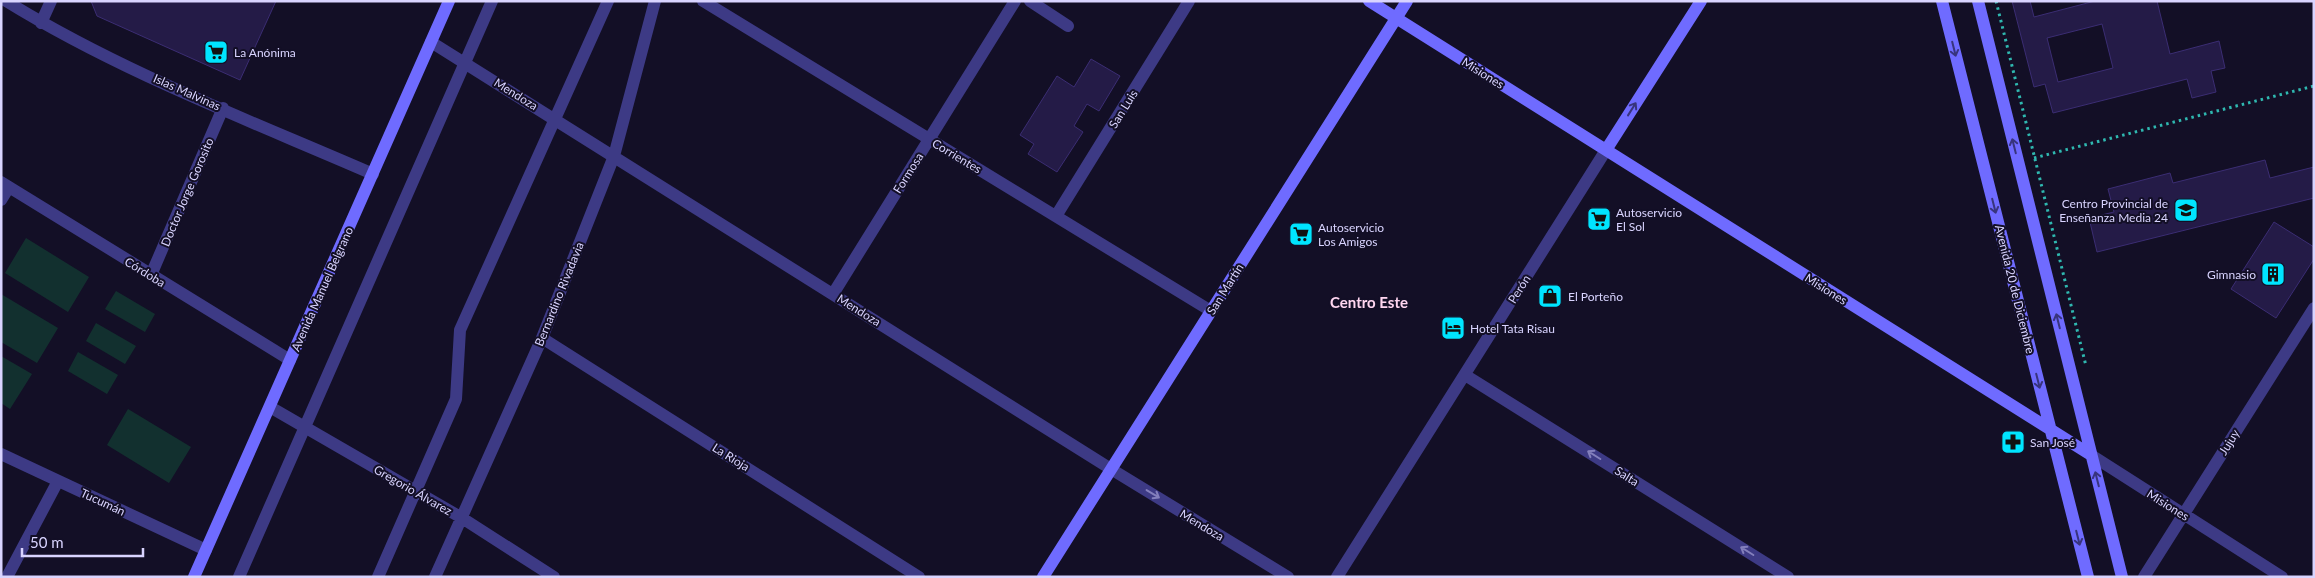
<svg xmlns="http://www.w3.org/2000/svg" width="2315" height="578" font-family="Lato,sans-serif">
<rect width="100%" height="100%" fill="#130f26"/>
<path fill="#12302f" d="M26 238 89 277 68 312 5 273Z
M116 291 155 314 145 332 105 309Z
M1 294 58 328 37 363 1 342Z
M96 323 136 346 125 364 86 341Z
M78 352 118 375 107 394 68 371Z
M1 356 32 374 10 409 1 403Z
M128 409 191 447 169 483 107 445Z"/>
<path fill="#241b47" stroke="#3b2d73" fill-rule="evenodd" d="M91 1H276L240 80 97 16Z
M2012 1H2030L2034 17 2095 1H2157L2170 54 2219 41 2225 68 2211 71 2216 92 2192 98 2187 79 2053 113 2045 84 2034 87ZM2102 24 2113 68 2058 82 2047 38Z
M1091 59 1120 76 1099 111 1087 104 1074 126 1083 132 1057 172 1028 154 1034 144 1020 135 1057 76 1074 87Z
M2265 160 2270 178 2314 167V198L2097 252 2089 218 2114 212 2108 189 2170 173 2173 183Z
M2274 222 2314 247V259L2276 318 2231 289Z"/>
<g fill="none" stroke-linecap="round" stroke-linejoin="round">
<path stroke="#2fb8b0" stroke-width="3" stroke-dasharray="2.5 4" stroke-linecap="butt" d="M1996 1 2086 366
M2034 158 2314 86"/>
<path stroke="#3d3a85" stroke-width="12" d="M6 1C121 72 249 120 373 174
M703 1 1211 311
M1030 1 1068 26
M41 23 51 1
M431 42 1111 469 1288 577
M1 182 290 360
M1 200 9 187
M1056 216 1189 1
M151 275 223 108
M833 294 1015 1
M542 338 919 577
M1465 375 1788 577
M270 407 462 518 554 577
M1 454 206 550
M2091 455 2282 577
M7 577 58 481
M239 577 492 1
M378 577 456 399 460 330 608 1
M435 577 542 338 614 156 655 1
M1337 577 1606 150
M2144 577 2314 308"/>
<path stroke="#6f6bff" stroke-width="12" d="M1369 1 2091 455
M1942 1 2088 577
M1978 1 2122 577
M1606 150 1701 1
M194 577 449 1
M1043 577 1407 1"/>
</g>
<defs><path id="oneway-shaft" d="M-6 0H5M1.5-3L5.5 0L1.5 3" fill="none" stroke-width="1.6" stroke-linecap="round" stroke-linejoin="round" transform="scale(1.25)"/></defs>
<g stroke="#38347d">
<use href="#oneway-shaft" transform="translate(1954 49) rotate(76)"/>
<use href="#oneway-shaft" transform="translate(1632 109) rotate(-58)"/>
<use href="#oneway-shaft" transform="translate(2014 146) rotate(-104)"/>
<use href="#oneway-shaft" transform="translate(1994 206) rotate(76)"/>
<use href="#oneway-shaft" transform="translate(2058 321) rotate(-104)"/>
<use href="#oneway-shaft" transform="translate(2038 381) rotate(76)"/>
<use href="#oneway-shaft" transform="translate(2097 479) rotate(-104)"/>
<use href="#oneway-shaft" transform="translate(2078 538) rotate(76)"/>
</g>
<g stroke="#837fbc">
<use href="#oneway-shaft" transform="translate(1594 455) rotate(-148)"/>
<use href="#oneway-shaft" transform="translate(1153 494) rotate(31)"/>
<use href="#oneway-shaft" transform="translate(1747 551) rotate(-148)"/>
</g>
<defs>
<g id="supermarket-square" transform="scale(1.25)"><rect x="-9" y="-9" width="18" height="18" rx="4" fill="#00e5ff" stroke="#130f26"/><path d="M-6-5.5h2.5l.6 2H6L4.5 2H-2.5L-4.4-4H-6ZM-1.5 3.2a1.3 1.3 0 1 0 .1 0ZM3 3.2a1.3 1.3 0 1 0 .1 0Z" fill="#111"/></g>
<g id="school-square" transform="scale(1.25)"><rect x="-9" y="-9" width="18" height="18" rx="4" fill="#00e5ff" stroke="#130f26"/><path d="M0-5L7-2L0 1L-7-2ZM-4 1L0 2.5L4 1V4Q0 6-4 4Z" fill="#111"/></g>
<g id="building-square" transform="scale(1.25)"><rect x="-9" y="-9" width="18" height="18" rx="4" fill="#00e5ff" stroke="#130f26"/><path d="M-4-6H4V6H1V3H-1V6H-4ZM-2.5-4.3h1.7v1.8h-1.7ZM.8-4.3h1.7v1.8H.8ZM-2.5-1h1.7V.8h-1.7ZM.8-1h1.7V.8H.8Z" fill="#111"/></g>
<g id="shop-square" transform="scale(1.25)"><rect x="-9" y="-9" width="18" height="18" rx="4" fill="#00e5ff" stroke="#130f26"/><path d="M-5-2.5h2.3a2.7 3.5 0 0 1 5.4 0H5L5.5 6h-11ZM-1.5-2.5h3a1.5 2.3 0 0 0-3 0Z" fill="#111"/></g>
<g id="hotel-square" transform="scale(1.25)"><rect x="-9" y="-9" width="18" height="18" rx="4" fill="#00e5ff" stroke="#130f26"/><path d="M-6-4.5h1.5V1H6V5H4.5V3h-9V5H-6ZM-4 0a1.8 1.8 0 1 1 3.6 0ZM.5 0V-2.5h3Q6-2.5 6 0Z" fill="#111"/></g>
<g id="pharmacy-square" transform="scale(1.25)"><rect x="-9" y="-9" width="18" height="18" rx="4" fill="#00e5ff" stroke="#130f26"/><path d="M-2-6h4v4h4v4h-4v4h-4v-4h-4v-4h4Z" fill="#111"/></g>
</defs>
<g fill-rule="evenodd">
<use href="#supermarket-square" x="216" y="52"/>
<use href="#school-square" x="2186" y="210"/>
<use href="#supermarket-square" x="1599" y="219"/>
<use href="#supermarket-square" x="1301" y="234"/>
<use href="#building-square" x="2273" y="274"/>
<use href="#shop-square" x="1550" y="296"/>
<use href="#hotel-square" x="1453" y="328"/>
<use href="#pharmacy-square" x="2013" y="442"/>
</g>
<g text-anchor="middle" dominant-baseline="central" stroke-width="4" stroke-linejoin="round" paint-order="stroke">
<g font-size="12" fill="#d9d4ff" stroke="#130f26" text-anchor="start">
<text x="234" y="52">La Anónima</text>
<text x="2168" y="203" text-anchor="end">Centro Provincial de<tspan x="2168" dy="14">Enseñanza Media 24</tspan></text>
<text x="1616" y="212">Autoservicio<tspan x="1616" dy="14">El Sol</tspan></text>
<text x="1318" y="227">Autoservicio<tspan x="1318" dy="14">Los Amigos</tspan></text>
<text x="2256" y="274" text-anchor="end">Gimnasio</text>
<text x="1568" y="296">El Porteño</text>
<text x="1470" y="328">Hotel Tata Risau</text>
<text x="2030" y="442">San José</text>
</g>
<g font-size="12" fill="#d9d4ff" stroke="#130f26">
<text transform="translate(1483 73) rotate(32)">Misiones</text>
<text transform="translate(187 92) rotate(24)">Islas Malvinas</text>
<text transform="translate(516 94) rotate(32)">Mendoza</text>
<text transform="translate(1123 109) rotate(-58)">San Luis</text>
<text transform="translate(957 156) rotate(31)">Corrientes</text>
<text transform="translate(908 173) rotate(-58)">Formosa</text>
<text transform="translate(187 192) rotate(-67)">Doctor Jorge Gorosito</text>
<text transform="translate(145 272) rotate(32)">Córdoba</text>
<text transform="translate(322 289) rotate(-66)">Avenida Manuel Belgrano</text>
<text transform="translate(1225 289) rotate(-58)">San Martín</text>
<text transform="translate(1519 289) rotate(-58)">Perón</text>
<text transform="translate(1826 289) rotate(32)">Misiones</text>
<text transform="translate(2015 289) rotate(76)">Avenida 20 de Diciembre</text>
<text transform="translate(559 294) rotate(-68)">Bernardino Rivadavia</text>
<text transform="translate(859 310) rotate(32)">Mendoza</text>
<text transform="translate(2229 442) rotate(-58)">Jujuy</text>
<text transform="translate(731 457) rotate(32)">La Rioja</text>
<text transform="translate(1627 476) rotate(32)">Salta</text>
<text transform="translate(413 490) rotate(30)">Gregorio Álvarez</text>
<text transform="translate(103 502) rotate(25)">Tucumán</text>
<text transform="translate(2168 505) rotate(32)">Misiones</text>
<text transform="translate(1202 525) rotate(31)">Mendoza</text>
</g>
<g font-size="15" font-weight="bold" fill="#ffd6f0" stroke="#130f26">
<text x="1369" y="302">Centro Este</text>
</g>
</g>
<rect width="2315" height="578" fill="none" stroke="#d9d4ff" stroke-width="5"/>
<path d="M22 548v8h121v-8" fill="none" stroke="#d9d4ff" stroke-width="2.5"/>
<text x="30" y="548" font-size="15" fill="#d9d4ff" stroke="#130f26" stroke-width="4" paint-order="stroke">50 m</text>
</svg>
